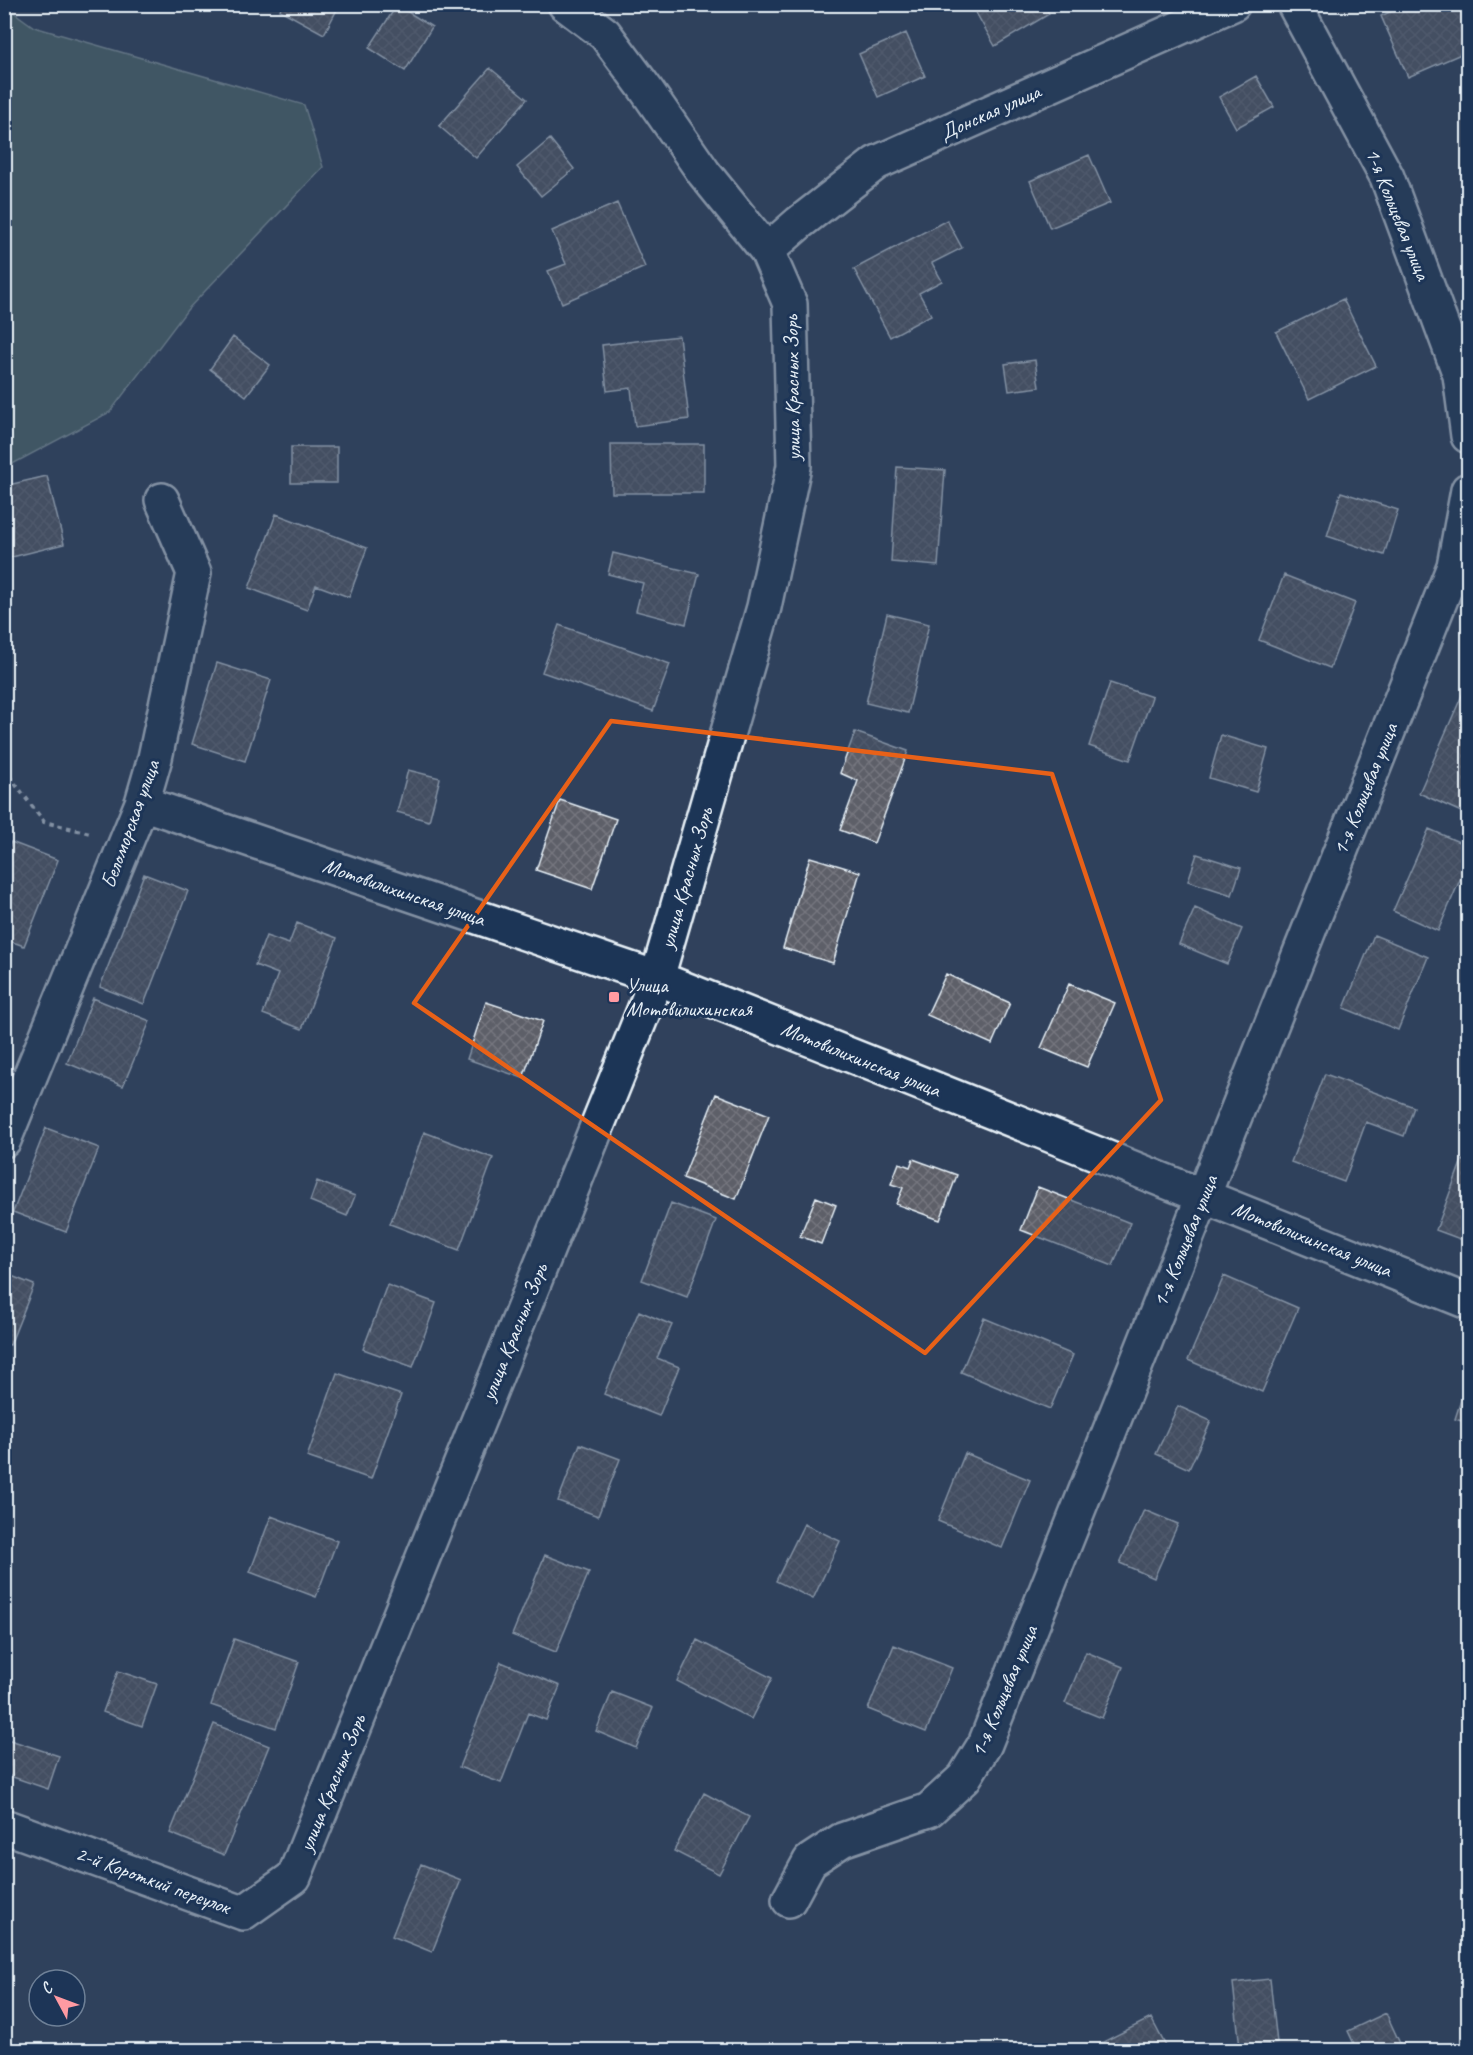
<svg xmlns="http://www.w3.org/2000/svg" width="1473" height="2055" font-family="Caveat,sans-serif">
<defs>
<pattern id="building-cross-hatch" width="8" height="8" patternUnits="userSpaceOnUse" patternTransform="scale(1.5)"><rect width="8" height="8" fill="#5d5e67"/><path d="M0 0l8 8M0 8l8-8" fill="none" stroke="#74767e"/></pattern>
</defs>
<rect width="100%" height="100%" fill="#30415c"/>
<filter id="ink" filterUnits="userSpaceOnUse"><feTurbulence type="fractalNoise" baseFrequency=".0167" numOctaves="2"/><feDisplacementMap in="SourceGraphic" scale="12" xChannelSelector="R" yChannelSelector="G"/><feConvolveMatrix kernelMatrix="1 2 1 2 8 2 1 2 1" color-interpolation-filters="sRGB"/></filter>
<g filter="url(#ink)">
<path fill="#546f6d" stroke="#9eb0b2" stroke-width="1.5" d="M5 6 34 27 304 105 323 167 187 310 110 412 5 468Z"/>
<path fill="url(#building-cross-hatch)" stroke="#e8f1f8" stroke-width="1.5" d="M283 4H340L324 34 280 10Z
M971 4H1044L1049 14 995 46Z
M1407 4H1435L1437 11 1451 4H1468V51L1408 77 1381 16Z
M397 5 432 27 405 71 369 48Z
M906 33 925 76 878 97 859 54Z
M490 68 527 99 476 158 439 126Z
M1256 76 1274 107 1236 128 1219 97Z
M550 139 574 169 541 196 517 167Z
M1089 155 1110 203 1050 228 1030 181Z
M617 203 645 267 562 303 548 271 566 264 552 231Z
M947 220 962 248 932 263 942 281 919 293 931 315 890 337 854 269Z
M1343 299 1376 366 1309 399 1276 332Z
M679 336 689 419 635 426 631 388 607 391 602 345Z
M233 337 270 365 246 396 210 369Z
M1035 360 1039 387 1009 391 1005 364Z
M611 444H704V493H612Z
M291 447H337V483H291Z
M897 467 945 470 938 566 891 562Z
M47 476 64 544 4 559V486Z
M1341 492 1398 510 1384 555 1327 536Z
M276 514 367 548 349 597 316 585 307 610 249 588Z
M613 553 699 574 686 624 636 611 643 583 608 574Z
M1284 575 1355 603 1330 668 1259 640Z
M887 614 929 624 908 713 866 703Z
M559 625 670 664 653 711 542 672Z
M217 663 271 680 245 761 192 744Z
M1110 683 1152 697 1130 760 1089 746Z
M1463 693 1468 696V815L1419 793Z
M855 732 908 751 874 843 840 830 858 781 840 773Z
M1221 735 1268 749 1256 792 1209 778Z
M408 770 440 778 429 821 397 812Z
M560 800 616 819 592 889 536 870Z
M1429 829 1468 846V861L1438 931 1393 911Z
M11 842 58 860 24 946 4 939V859Z
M1197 854 1241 868 1232 895 1188 881Z
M810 857 860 872 833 963 783 948Z
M144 874 188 891 144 1004 100 987Z
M1195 908 1242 929 1227 964 1179 944Z
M297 923 337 938 302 1029 263 1014 278 974 255 965 266 936 289 944Z
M1374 935 1428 957 1398 1030 1344 1008Z
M946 974 1010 1003 992 1044 927 1015Z
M1069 984 1115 1003 1087 1067 1041 1048Z
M93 998 150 1021 123 1086 67 1063Z
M486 1002 543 1021 523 1078 467 1059Z
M1325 1074 1414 1107 1404 1136 1366 1122 1344 1182 1291 1162Z
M716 1094 769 1115 736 1199 683 1178Z
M46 1128 99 1148 66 1232 13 1212Z
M424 1132 493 1158 459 1250 390 1224Z
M913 1159 957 1175 940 1220 896 1204 903 1188 891 1184 899 1163 910 1167Z
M1462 1160 1468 1163V1242L1436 1230Z
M317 1181 355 1196 347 1216 310 1201Z
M1038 1187 1130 1223 1113 1266 1021 1230Z
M816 1197 836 1205 821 1244 800 1236Z
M671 1203 716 1220 687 1297 642 1280Z
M4 1273 34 1285 10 1345 4 1343Z
M1224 1276 1298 1308 1262 1392 1188 1360Z
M387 1285 436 1303 413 1367 363 1349Z
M639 1311 672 1325 657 1358 679 1367 659 1416 604 1394Z
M984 1318 1073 1355 1050 1409 961 1372Z
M337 1373 401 1395 371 1479 307 1457Z
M1468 1378V1423L1455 1419Z
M1178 1406 1211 1421 1189 1469 1156 1454Z
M580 1444 620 1459 598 1516 558 1501Z
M965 1453 1030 1480 1002 1548 938 1521Z
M1144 1510 1178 1524 1154 1578 1120 1563Z
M271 1516 337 1541 316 1597 250 1572Z
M804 1524 840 1541 813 1599 776 1581Z
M545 1555 589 1572 556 1652 512 1635Z
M234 1639 299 1662 276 1728 211 1705Z
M697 1640 772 1678 751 1719 677 1681Z
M894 1645 952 1668 926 1732 868 1709Z
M1086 1652 1123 1667 1102 1718 1065 1703Z
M501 1662 560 1686 546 1720 528 1713 501 1783 459 1767Z
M118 1671 157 1684 142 1726 103 1712Z
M612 1692 653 1708 636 1748 596 1731Z
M214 1724 269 1746 224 1855 170 1833Z
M4 1738 59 1756 48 1789 4 1774Z
M704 1793 749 1817 719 1874 674 1851Z
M421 1864 461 1880 432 1952 392 1936Z
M1270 1979 1277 2043 1240 2048 1233 1983Z
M1386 2013 1403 2050H1357L1348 2031Z
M1151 2018 1168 2050H1099L1097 2045Z"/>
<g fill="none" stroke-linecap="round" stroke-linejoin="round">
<g stroke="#e8f1f8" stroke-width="38">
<path id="minor" d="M1294 4 1387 177 1460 375 1468 436
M767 251 799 223 876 163 1233 4
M142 803 657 978 1468 1302
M4 1140 142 803 155 758 194 573 162 500
M4 1826 243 1913 294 1877 657 978 764 607 794 466 790 304 767 251 704 173 645 88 605 34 565 4
M789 1900 810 1861 842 1840 929 1810 964 1778 985 1744 1454 566 1468 490"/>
</g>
<path stroke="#e8f1f8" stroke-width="4" stroke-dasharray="4.5 4.5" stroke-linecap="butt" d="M4 769 44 822 90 833"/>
<use href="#minor" stroke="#1d3557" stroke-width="33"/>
</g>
</g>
<path d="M0 0H1473V2055H0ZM611 721 1052 774 1161 1100 925 1353 414 1003Z" fill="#30415c" fill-opacity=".55" fill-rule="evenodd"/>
<path fill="none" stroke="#e86118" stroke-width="4.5" stroke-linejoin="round" d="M611 721 1052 774 1161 1100 925 1353 414 1003Z"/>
<rect fill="#ff9aa2" stroke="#1d3557" stroke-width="2" x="608" y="991" width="12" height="12" rx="3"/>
<g text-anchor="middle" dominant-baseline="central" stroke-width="6" stroke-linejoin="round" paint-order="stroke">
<g font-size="21" fill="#e8f1f8" stroke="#1d3557">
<text transform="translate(990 112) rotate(-24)">Донская улица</text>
<text transform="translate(1398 214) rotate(68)">1-я Кольцевая улица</text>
<text transform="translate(792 388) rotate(-91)">улица Красных Зорь</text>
<text transform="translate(1365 789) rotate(-68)">1-я Кольцевая улица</text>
<text transform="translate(130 824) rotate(-70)">Беломорская улица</text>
<text transform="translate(686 878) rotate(-74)">улица Красных Зорь</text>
<text transform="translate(404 892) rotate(19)">Мотовилихинская улица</text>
<text transform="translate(861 1059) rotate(22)">Мотовилихинская улица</text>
<text transform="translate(1312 1239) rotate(22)">Мотовилихинская улица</text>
<text transform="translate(1185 1241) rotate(-68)">1-я Кольцевая улица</text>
<text transform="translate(514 1332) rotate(-68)">улица Красных Зорь</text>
<text transform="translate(1004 1691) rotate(-67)">1-я Кольцевая улица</text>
<text transform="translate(332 1783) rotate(-68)">улица Красных Зорь</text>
<text transform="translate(153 1880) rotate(20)">2-й Короткий переулок</text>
</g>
<g font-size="21" fill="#e8f1f8" stroke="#1d3557" text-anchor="start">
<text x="626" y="985">Улица<tspan x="626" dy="24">Мотовилихинская</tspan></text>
</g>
</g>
<rect width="1473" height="2055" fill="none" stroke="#1d3557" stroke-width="24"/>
<rect x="12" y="12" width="1449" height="2031" fill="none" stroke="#e8f1f8" stroke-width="2" filter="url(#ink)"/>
<g transform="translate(57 1998) rotate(311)"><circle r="28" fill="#1d3557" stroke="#6e8097" stroke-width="1.5"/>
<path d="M0-4.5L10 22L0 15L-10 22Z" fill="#ff9aa2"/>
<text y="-9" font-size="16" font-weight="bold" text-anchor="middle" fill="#e8f1f8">С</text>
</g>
</svg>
